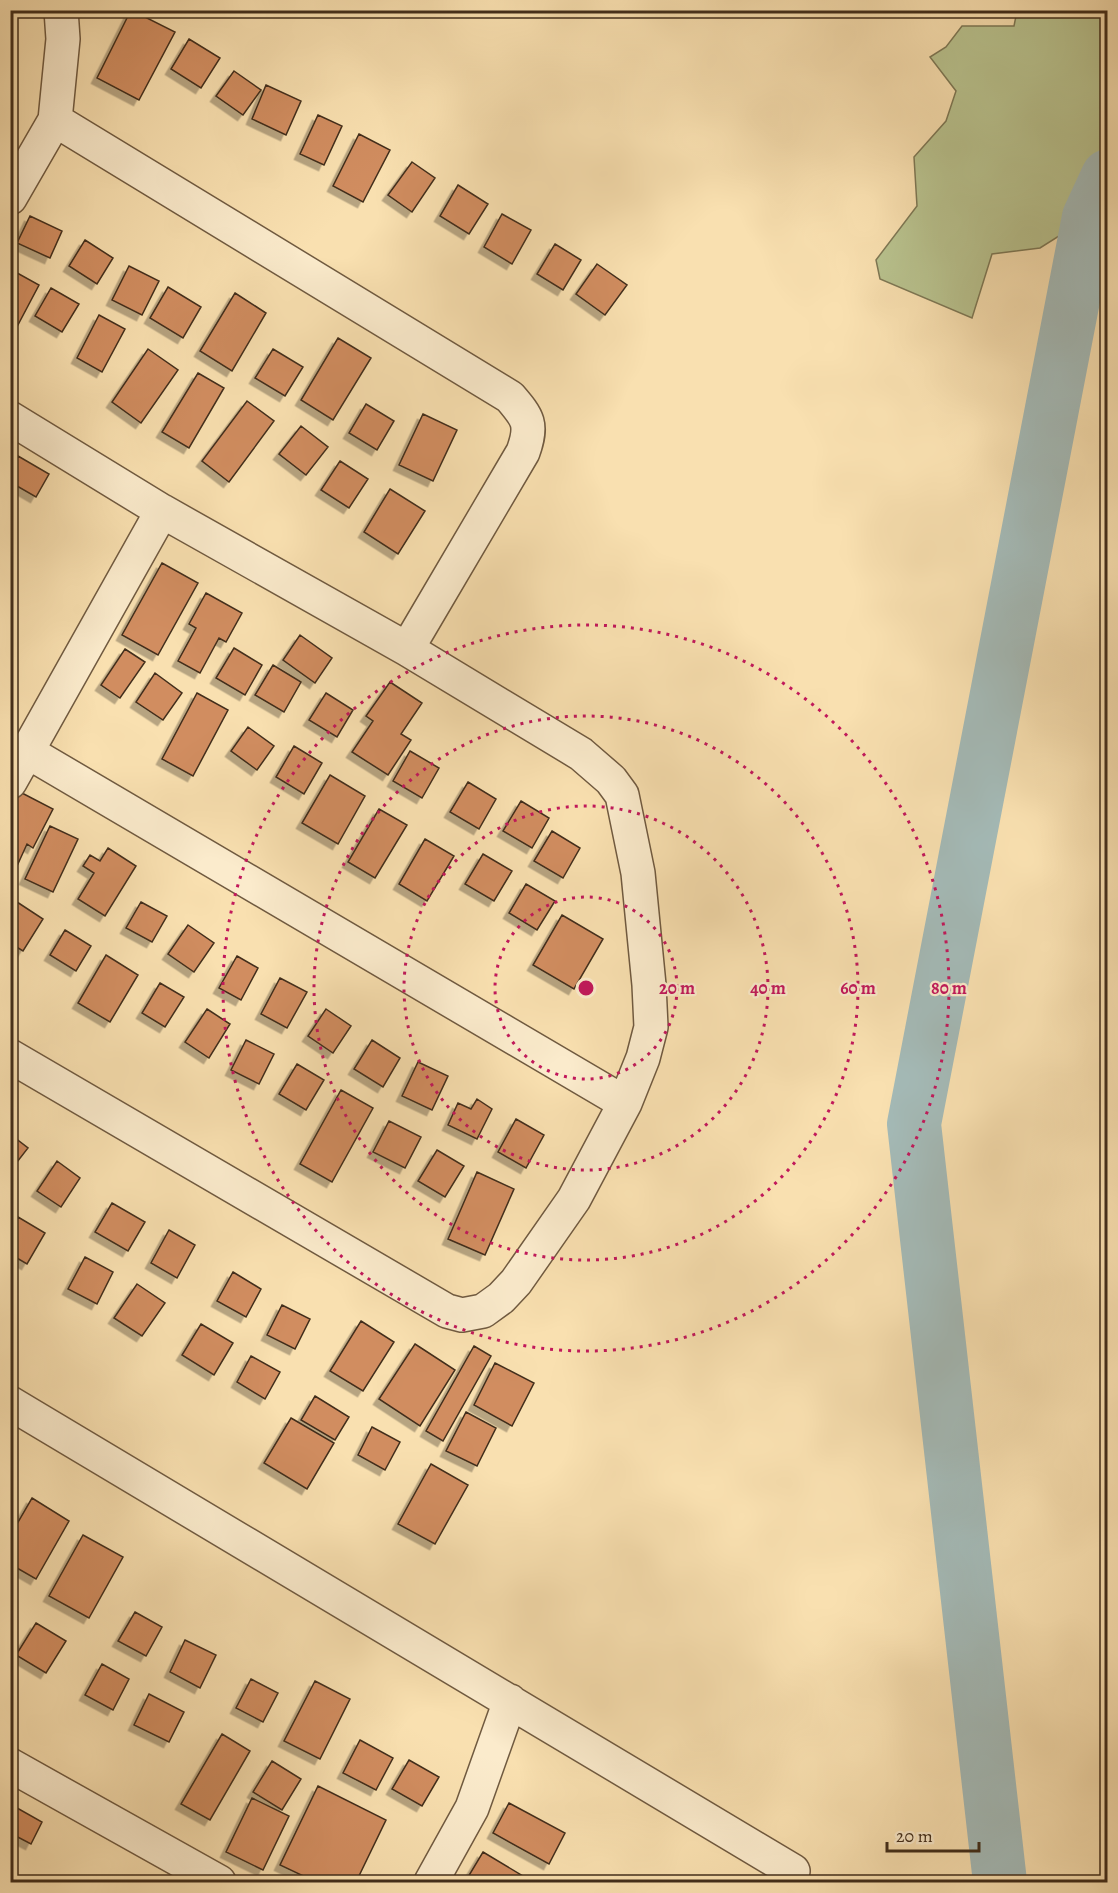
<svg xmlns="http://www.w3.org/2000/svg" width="1118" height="1893" font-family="Alegreya,serif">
<defs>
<filter id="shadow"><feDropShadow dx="-5.5" dy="5.5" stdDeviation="0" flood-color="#0004"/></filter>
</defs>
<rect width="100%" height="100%" fill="#f9e0b0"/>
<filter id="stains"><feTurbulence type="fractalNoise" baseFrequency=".00333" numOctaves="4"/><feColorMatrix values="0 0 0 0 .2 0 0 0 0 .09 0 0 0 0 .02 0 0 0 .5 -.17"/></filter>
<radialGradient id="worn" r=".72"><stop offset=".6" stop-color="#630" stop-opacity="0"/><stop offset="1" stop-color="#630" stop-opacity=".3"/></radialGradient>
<path fill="#b9c38f" stroke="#7e7855" stroke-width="1.5" d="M1017 11H1107V250L1089 217 1040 248 992 254 972 318 880 279 876 260 917 206 914 157 946 121 956 91 930 57 946 47 962 26H1014Z"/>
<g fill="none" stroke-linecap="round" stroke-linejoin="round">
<path stroke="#a4bab7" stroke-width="54" d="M1000 1882 914 1124 1089 217 1108 176"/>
</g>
<path fill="#d18d60" stroke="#422e1b" stroke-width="1.5" filter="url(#shadow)" d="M131 10 175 32 139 100 97 78Z
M189 39 220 58 201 88 171 69Z
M234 71 261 90 243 115 216 96Z
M266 85 301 101 286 135 252 119Z
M318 115 342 126 324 165 300 154Z
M359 134 390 150 363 202 333 186Z
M412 162 435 178 412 212 388 195Z
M458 185 488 204 469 234 440 216Z
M502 214 531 230 512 264 484 247Z
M30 216 62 231 50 258 17 243Z
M85 240 113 258 97 284 69 266Z
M555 244 581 260 563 290 537 274Z
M597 264 627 285 605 315 576 294Z
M129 266 159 281 142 315 112 300Z
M10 269 39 285 10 340Z
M168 287 201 307 183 338 150 318Z
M51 288 79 304 62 332 35 316Z
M235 293 266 313 232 371 200 351Z
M99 315 125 329 102 372 77 358Z
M338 338 371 358 333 420 301 400Z
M148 349 178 370 141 423 112 402Z
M273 349 303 367 285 396 255 378Z
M198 373 224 388 189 448 162 432Z
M247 401 274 421 229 482 202 461Z
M366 404 394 421 377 450 349 433Z
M423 414 457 430 433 481 399 465Z
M301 426 328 447 306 475 279 454Z
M18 456 49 474 36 497 10 482V469Z
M340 461 368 479 349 508 321 490Z
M390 489 425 511 398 554 364 532Z
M162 563 198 583 158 655 122 635Z
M206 593 242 613 226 642 219 638 200 673 178 661 196 628 189 624Z
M300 635 332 658 315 683 283 660Z
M234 648 262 665 245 695 216 678Z
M125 649 145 662 120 698 101 685Z
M273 665 301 682 284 712 255 695Z
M155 673 182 693 163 720 136 702Z
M390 682 422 703 401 734 411 740 388 775 352 752 373 721 366 716Z
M197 693 228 710 193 776 162 759Z
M326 693 353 710 337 737 309 720Z
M248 727 274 746 257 770 231 751Z
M294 746 322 763 304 794 276 777Z
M410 751 439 768 422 798 393 781Z
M330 775 365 796 338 844 302 823Z
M468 782 496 799 479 829 450 812Z
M20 792 53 809 33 848 27 844 12 877 10 811Z
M521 801 549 818 532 848 503 831Z
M379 809 407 825 375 878 348 862Z
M50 826 78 839 53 892 25 879Z
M552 831 580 848 563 878 534 861Z
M425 839 454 856 427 901 399 884Z
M108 848 136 866 105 916 78 899 94 873 83 866 90 855 100 861Z
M483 854 512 871 494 901 465 884Z
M526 884 555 901 537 930 509 913Z
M17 902 43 919 23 951 10 943V913Z
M141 902 167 916 152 942 126 928Z
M562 915 603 939 574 989 533 965Z
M188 925 214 943 194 972 168 954Z
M65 930 91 946 76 971 50 955Z
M106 955 138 975 110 1022 78 1003Z
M237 956 258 968 241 1000 219 988Z
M280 978 307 992 287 1028 261 1014Z
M160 983 184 997 165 1027 142 1013Z
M207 1009 230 1024 209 1058 185 1042Z
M326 1009 351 1026 333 1053 308 1036Z
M246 1040 274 1054 259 1084 231 1070Z
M372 1040 400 1058 383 1087 354 1069Z
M418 1062 448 1076 432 1110 402 1096Z
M297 1064 324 1080 306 1110 279 1094Z
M341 1090 373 1108 332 1182 300 1164Z
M477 1099 492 1109 477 1139 448 1125 458 1103 471 1109Z
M516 1119 544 1135 526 1168 498 1152Z
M389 1121 421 1137 405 1168 373 1152Z
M10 1134 28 1148 10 1171Z
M437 1150 464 1166 445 1197 418 1181Z
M57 1161 80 1178 61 1207 37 1191Z
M477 1172 514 1189 485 1255 448 1239Z
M112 1203 145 1222 128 1251 95 1232Z
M18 1217 45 1233 27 1264 10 1254V1230Z
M169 1230 195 1245 177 1278 151 1263Z
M85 1257 113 1272 97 1304 68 1289Z
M233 1272 261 1289 246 1317 217 1301Z
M137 1284 165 1303 142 1336 114 1318Z
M282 1305 310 1319 295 1349 267 1335Z
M361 1321 394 1342 363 1391 330 1371Z
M201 1324 233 1343 214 1375 182 1355Z
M415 1344 455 1370 420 1426 379 1399Z
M474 1346 491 1356 443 1441 426 1431Z
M251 1356 280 1372 265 1399 237 1382Z
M495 1363 534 1383 512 1426 474 1405Z
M315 1396 349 1417 335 1440 301 1420Z
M466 1412 496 1428 477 1466 446 1451Z
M291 1418 334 1443 307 1489 264 1463Z
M372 1427 400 1442 385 1470 358 1455Z
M431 1464 468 1485 435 1544 398 1524Z
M32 1498 69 1521 36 1579 10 1564V1536Z
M83 1535 123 1557 89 1618 49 1596Z
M135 1612 162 1627 146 1656 118 1641Z
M36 1623 66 1641 46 1673 16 1655Z
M185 1640 216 1655 200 1688 170 1672Z
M102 1664 129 1679 113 1710 85 1695Z
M251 1679 278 1693 263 1722 236 1708Z
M315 1681 350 1699 320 1759 284 1741Z
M149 1694 184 1712 169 1742 134 1725Z
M222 1734 250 1751 210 1820 181 1804Z
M360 1740 393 1758 376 1790 343 1773Z
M409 1760 439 1777 422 1806 392 1789Z
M272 1761 301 1779 282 1810 253 1792Z
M318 1786 386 1820 356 1882H316L280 1865Z
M252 1798 289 1816 263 1870 226 1852Z
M509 1803 565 1833 549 1864 493 1833Z
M10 1804 42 1822 31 1844 10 1833Z
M483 1852 533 1882H465Z"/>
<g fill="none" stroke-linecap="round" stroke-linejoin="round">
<g stroke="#705a40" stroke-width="36">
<path id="minor" d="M55 120 510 397C528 418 533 424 523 452L407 649
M10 198 55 120 63 39 61 10
M10 418 162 511 407 649 581 754 611 780 622 795 638 873 649 985 651 1027 643 1058 625 1103 574 1199 516 1282 501 1298 483 1311 462 1315 447 1311 10 1056
M28 752 625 1103
M10 782 162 511
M10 1403 793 1871
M10 1765 219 1882
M431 1882 472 1808 510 1701"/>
</g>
<use href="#minor" stroke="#fbebcc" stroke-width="33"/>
</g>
<g fill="none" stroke="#c2185b" stroke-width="3" stroke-dasharray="3 6">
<circle cx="586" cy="988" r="91"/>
<circle cx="586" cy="988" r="182"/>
<circle cx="586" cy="988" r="272"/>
<circle cx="586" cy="988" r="363"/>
</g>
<circle cx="586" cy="988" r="9" fill="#c2185b" stroke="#fbebcc" stroke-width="3"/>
<g font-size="18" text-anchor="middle" font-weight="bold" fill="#c2185b" stroke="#fbebcc" stroke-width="4.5" stroke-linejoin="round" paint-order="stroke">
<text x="677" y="994">20 m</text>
<text x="768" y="994">40 m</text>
<text x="858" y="994">60 m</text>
<text x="949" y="994">80 m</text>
</g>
<rect width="1118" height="1893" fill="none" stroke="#f9e0b0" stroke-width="36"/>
<rect x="12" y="12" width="1094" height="1869" fill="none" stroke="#422e1b" stroke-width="3"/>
<rect x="18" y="18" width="1082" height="1857" fill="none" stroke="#422e1b" stroke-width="1.5"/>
<path d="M887 1842v9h92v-9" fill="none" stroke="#422e1b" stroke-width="3"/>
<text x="896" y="1842" font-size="18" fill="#422e1b" stroke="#fbebcc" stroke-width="4.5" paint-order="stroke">20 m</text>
<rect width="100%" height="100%" filter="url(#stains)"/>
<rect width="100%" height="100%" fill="url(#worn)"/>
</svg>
